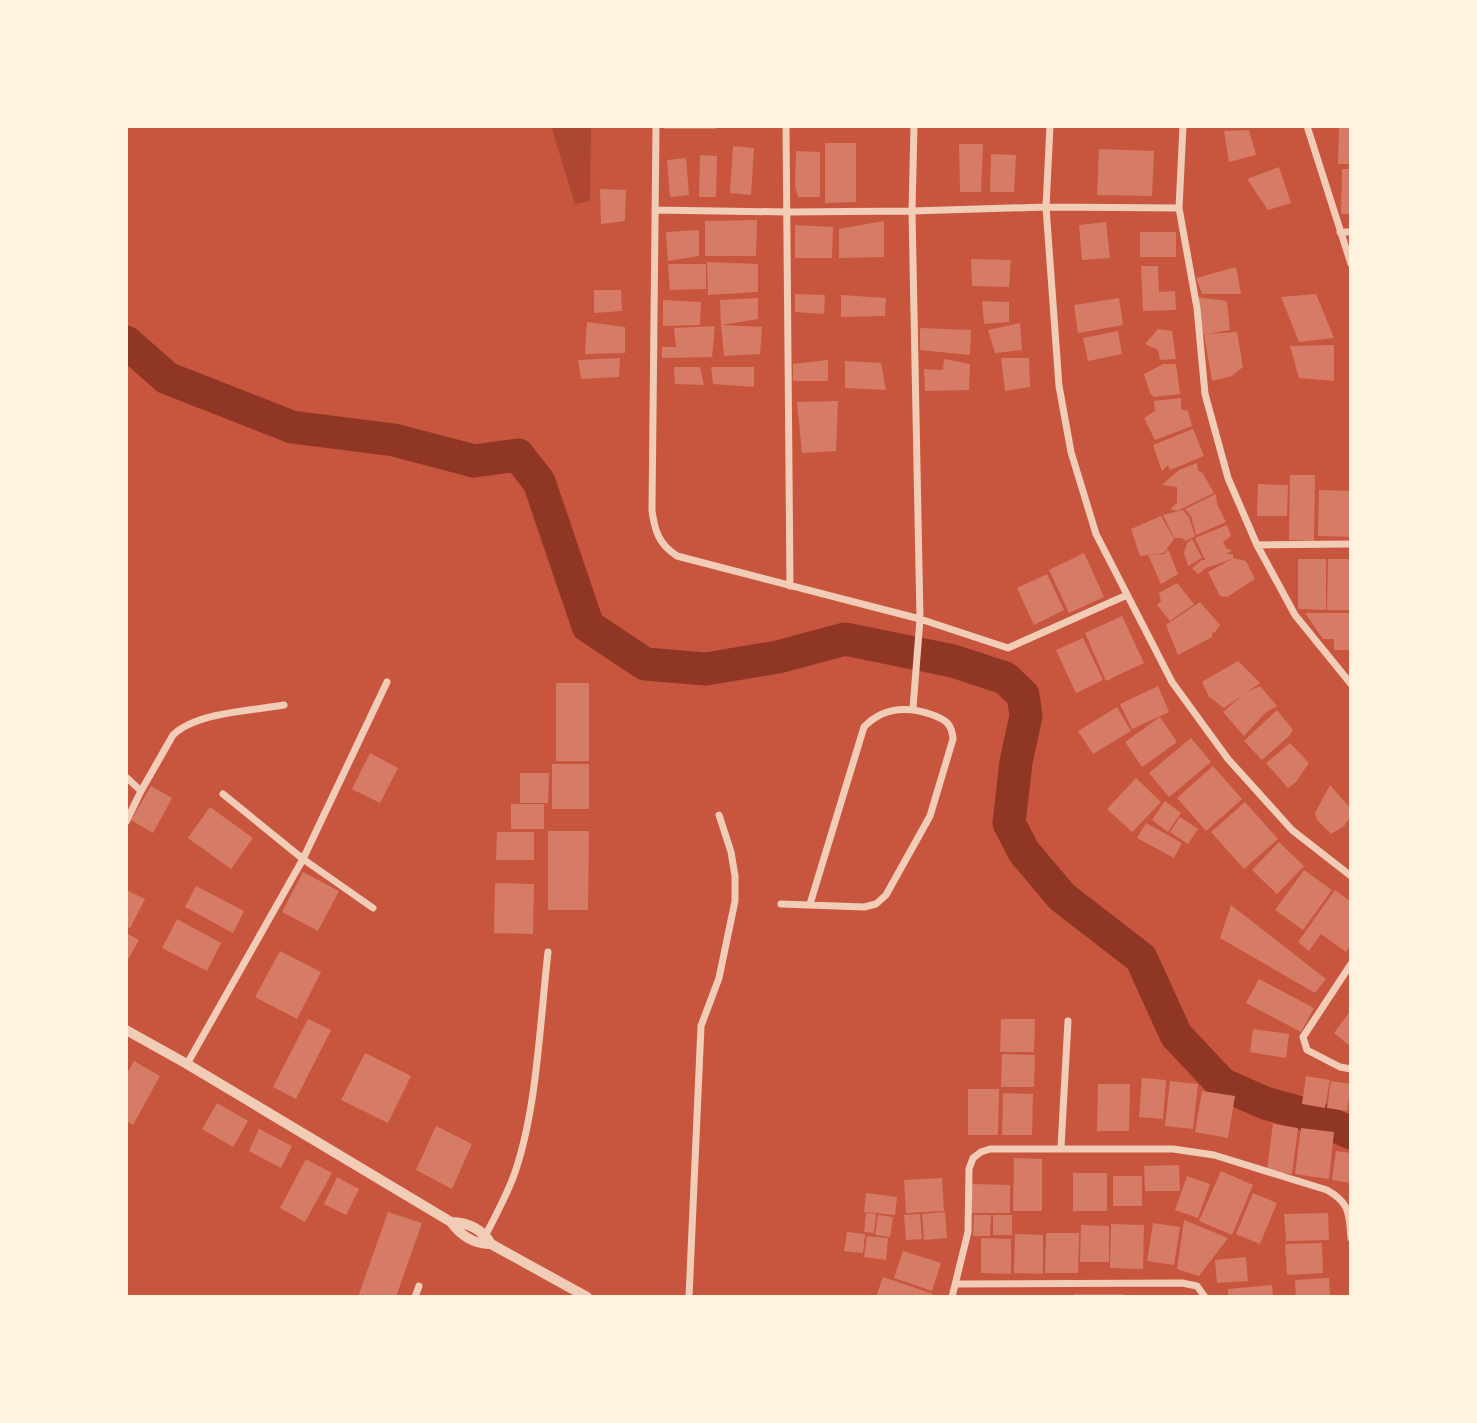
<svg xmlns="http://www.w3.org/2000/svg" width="1477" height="1423" font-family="'IBM Plex Sans',sans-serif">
<rect width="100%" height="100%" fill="#c8553d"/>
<path fill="#ae4732" d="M551 126H591L590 201 575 204Z"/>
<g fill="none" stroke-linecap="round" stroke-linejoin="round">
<path stroke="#8f3625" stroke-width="33" d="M126 342 167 378 292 427 394 440 474 461 518 455 539 482 588 626 645 664 706 669 778 657 845 639 953 661 1005 678 1023 695 1026 716 1016 762 1009 823 1024 852 1062 897 1141 958 1176 1035 1222 1084 1265 1103 1315 1117 1351 1133"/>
</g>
<path fill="#d67c66" d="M664 126H716V129H664Z
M1339 126H1351V164H1338Z
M1249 130 1256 155 1229 162 1224 131Z
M825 143H856V202L825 203Z
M959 144H983L981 192H960Z
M733 146 754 148 751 195 730 193Z
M1099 149 1154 151 1152 196 1097 195Z
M796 151 820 152V197H798L795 186Z
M991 154 1016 155 1014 192H990Z
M700 155 717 156 716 197H699Z
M686 158 689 195 670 197 667 160Z
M1279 167 1291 203 1268 210 1247 179Z
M1342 169H1351V214H1341Z
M600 189 626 190 625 221 601 224Z
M757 220 756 256H705V221Z
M884 221V257L839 258V229Z
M1106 222 1110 258 1082 260 1079 225Z
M795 225 833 227 832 258H795Z
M699 230V256L668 261 666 232Z
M1140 232H1176V257H1140Z
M971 259 1011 260 1009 287 972 286Z
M707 262 758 264V292L708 295Z
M668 264H706V289L670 290Z
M1141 266H1158L1159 292 1175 291 1176 310 1143 311Z
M1236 267 1241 294H1202L1196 278Z
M594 290H621L622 311 594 313Z
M795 294 825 295 824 314 795 312Z
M1316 294 1334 338 1299 342 1281 297Z
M841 295 886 298 885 316 841 317Z
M1196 297 1227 301 1230 330 1207 334 1237 332 1243 367 1232 376 1212 381 1204 334 1200 335Z
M758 298V319L721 325 720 300Z
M1119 298 1123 325 1078 333 1074 305Z
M663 300 701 302 700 325 663 326Z
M982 301 1009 302V322L984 324Z
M587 322 625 327V353L585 354Z
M1020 323 1022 350 995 353 988 330Z
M721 325 762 327 760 354 724 356Z
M715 326 712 357 662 358V347H676L674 328Z
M920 328 971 330 970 355 920 350Z
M1158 329 1172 331 1176 359 1160 360 1158 350 1145 344Z
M1118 331 1122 354 1088 361 1083 338Z
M1334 345V381L1299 378 1290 346Z
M620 358 619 377 581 379 578 360Z
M1001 358H1029L1030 387 1005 391Z
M944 359 970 364 969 390 925 391 924 369 943 370Z
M828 360V381H793V364Z
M845 361 881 363 886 390 845 388Z
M1163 364H1176L1180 394 1154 397 1150 393 1144 374Z
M674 367H700L704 385 675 384Z
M711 367H754V387L713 384Z
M1181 398V409L1188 411 1192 426 1155 440 1144 418 1155 411 1154 401Z
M838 401 836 451 802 453 797 402Z
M1193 429 1204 456 1170 470 1168 465 1162 471 1153 445Z
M1197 463 1198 471 1202 472 1214 493 1177 511 1170 509 1177 503V487L1162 485 1179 470Z
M1290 475H1315L1314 541 1289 540Z
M1258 484 1288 485 1287 516H1257Z
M1319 490 1351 491V537L1318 536Z
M1216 494 1217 504 1226 522 1196 535 1191 516 1185 509Z
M1183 510 1189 517 1195 536 1186 541 1182 538H1174L1163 515Z
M1161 516 1174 539 1164 553 1140 556 1131 529Z
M1227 525 1231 536 1223 542 1227 549 1232 550 1227 554H1233V558L1246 561 1255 579 1227 597 1220 596 1208 572 1232 559 1206 568 1198 574 1192 568 1202 560H1205L1195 538Z
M1192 539 1202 558 1188 566 1184 553 1187 543Z
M1168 549 1178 574 1161 584 1148 555 1165 554Z
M1084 553 1104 597 1069 613 1049 570Z
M1298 559H1326V610L1298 609Z
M1328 559H1351V610H1327Z
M1047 574 1064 610 1034 625 1017 588Z
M1177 583 1194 604 1170 621 1157 605 1161 601 1159 593Z
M1200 602 1220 625 1215 632 1212 633V637L1178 655 1166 625Z
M1305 613H1351V650H1334V639H1323Z
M1122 616 1144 663 1106 681 1085 633Z
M1083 638 1103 680 1076 693 1056 650Z
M1238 661 1260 683 1224 708 1209 697 1202 682Z
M556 683H589V761H556Z
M1158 686 1169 712 1132 729 1120 704Z
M1260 686 1277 706 1265 713 1244 736 1223 712 1245 693Z
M1117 707 1131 731 1093 754 1078 731Z
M1277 710 1293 730 1289 736 1262 760 1244 741Z
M1160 717 1177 742 1142 767 1125 742Z
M1191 738 1211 762 1169 797 1149 773Z
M1290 743 1309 763 1296 782 1288 788 1266 763Z
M370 753 398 768 380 803 352 789Z
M552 764H589V809H552Z
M1213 766 1242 799 1206 831 1177 798Z
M520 773H549L548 803H520Z
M1136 778 1161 802 1132 832 1107 809Z
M1330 785 1351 809V816L1344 826 1331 834 1317 820 1315 813Z
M151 786 172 798 153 833 131 820Z
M1165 801 1181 813 1168 832 1152 820Z
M1245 802 1278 839 1244 869 1211 832Z
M511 804H544V829H511Z
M210 807 253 838 231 869 188 838Z
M1180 817 1198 829 1188 844 1170 832Z
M1146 823 1182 843 1174 858 1137 838Z
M548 831H589L588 910H548Z
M497 832H534V860H496Z
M1279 842 1304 866 1277 894 1252 870Z
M1304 870 1332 890 1303 930 1275 910Z
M303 872 339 891 318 931 282 912Z
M495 883 534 884 533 934 494 933Z
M196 886 244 911 233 933 185 907Z
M126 890 145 899 130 928 126 926Z
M1335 890 1351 902V945L1346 952 1321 934 1309 951 1298 942Z
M1231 905 1326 979 1315 993 1220 938Z
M177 919 221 943 207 971 162 948Z
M126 933 139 940 126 963Z
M280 951 321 972 297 1019 255 997Z
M1259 979 1314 1008 1301 1032 1246 1003Z
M1351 1010V1047L1334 1033Z
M308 1019 331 1030 296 1099 273 1087Z
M1001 1019H1035L1034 1052H1000Z
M1253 1029 1289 1034 1286 1058 1250 1052Z
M365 1053 411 1076 388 1123 341 1100Z
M1002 1054 1035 1055 1034 1087H1001Z
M134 1061 160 1076 133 1125 126 1121V1075Z
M1306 1076 1330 1080 1325 1108 1302 1104Z
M1142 1078 1166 1080 1163 1119 1139 1117Z
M1170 1081 1198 1084 1193 1129 1165 1126Z
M1331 1081 1351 1084 1347 1111 1327 1108Z
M1098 1084H1130L1129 1131H1097Z
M968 1089H999L998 1135H968Z
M1202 1091 1235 1096 1228 1138 1195 1132Z
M1003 1093 1033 1094 1032 1135H1002Z
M217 1103 248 1121 233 1147 202 1129Z
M1273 1124 1298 1128 1292 1174 1267 1170Z
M436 1126 472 1144 452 1189 416 1170Z
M1301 1128 1334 1132 1329 1179 1295 1174Z
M259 1129 292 1146 281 1168 249 1151Z
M1336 1151 1351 1153V1183L1332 1180Z
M1014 1158 1042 1159V1211H1013Z
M306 1159 332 1173 305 1222 280 1208Z
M1179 1165 1180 1191H1145L1144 1166Z
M1221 1171 1253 1185 1232 1235 1199 1221Z
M1073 1173H1107V1211H1073Z
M1113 1176H1142V1206H1113Z
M1187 1176 1210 1184 1198 1218 1175 1210Z
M337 1177 359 1189 346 1215 324 1204Z
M942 1178 944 1211 906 1213 904 1180Z
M972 1184 1010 1185V1213H972Z
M866 1193 897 1197 895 1215 864 1212Z
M1253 1193 1277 1203 1260 1244 1236 1234Z
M388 1212 422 1223 396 1297H358Z
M945 1212 947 1238 924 1240 922 1214Z
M866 1213 876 1214 874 1233 864 1232Z
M1328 1213 1329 1240 1286 1241 1284 1214Z
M920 1214 922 1239 906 1240 904 1215Z
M878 1215 893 1217 890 1237 875 1235Z
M974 1215H991L990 1236H973Z
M993 1215H1012V1235H993Z
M1184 1220 1228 1238 1199 1276 1177 1269Z
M1153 1223 1180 1227 1174 1265 1147 1261Z
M1111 1224 1144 1225 1143 1269 1110 1268Z
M1081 1225 1109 1226V1262H1080Z
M847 1232 865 1234 863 1253 844 1251Z
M1046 1233H1079L1078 1273H1045Z
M1015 1234 1043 1235V1274L1014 1273Z
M867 1236 888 1238 886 1260 864 1257Z
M981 1238 1011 1239V1274L981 1273Z
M1322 1243 1323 1273 1287 1275 1285 1244Z
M903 1251 941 1263 932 1291 894 1278Z
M1246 1257 1248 1281 1217 1283 1215 1260Z
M883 1277 933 1294 932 1297H876Z
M1329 1278 1330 1297H1296L1295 1280Z
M1272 1285 1273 1297H1228V1289Z
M1074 1294H1123V1297H1074Z"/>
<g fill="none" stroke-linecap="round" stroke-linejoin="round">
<path stroke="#f1ccb7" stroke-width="7" d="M656 126 652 511C655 532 659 544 677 556L920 619 1008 648 1127 595
M786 126 790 586
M1050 126 1046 207 1059 386 1071 452 1096 534 1172 682 1228 759 1292 830 1351 876
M1183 126 1179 208 1197 308 1205 394 1228 478 1257 545 1295 615 1351 684
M1307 126 1351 264
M655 210 787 212 912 211 1046 207 1179 208
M1340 232H1351
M1257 545 1351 544
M913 708 920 619 912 211 914 126
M126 777 141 791
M223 794 303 859 373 908
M126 822 141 791 173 735C197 712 251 711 284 705
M781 904 864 907 876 904 886 895 930 816 953 739C952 724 946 720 933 715 908 706 884 706 864 727L810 904
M1351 964 1303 1037 1307 1050 1340 1067 1351 1069
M187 1064 303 859 387 682
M1061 1147 1068 1021
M484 1238C495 1217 506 1197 514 1175 537 1111 540 1021 548 952
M956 1284 1182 1283 1197 1286 1205 1297
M415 1297 419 1286
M689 1297 701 1026 719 978 735 901V876L731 852 719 815
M952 1297 968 1232 969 1169 973 1158 981 1152 990 1149H1173L1214 1155 1327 1190C1350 1203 1349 1213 1351 1238"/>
<path stroke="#f1ccb7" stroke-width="10" d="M126 1030 187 1064 451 1222C460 1235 475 1245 491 1244L587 1297
M451 1222C468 1222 483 1230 491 1244"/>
</g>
<rect width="1477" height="1423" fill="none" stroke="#fff3e0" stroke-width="256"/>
</svg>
